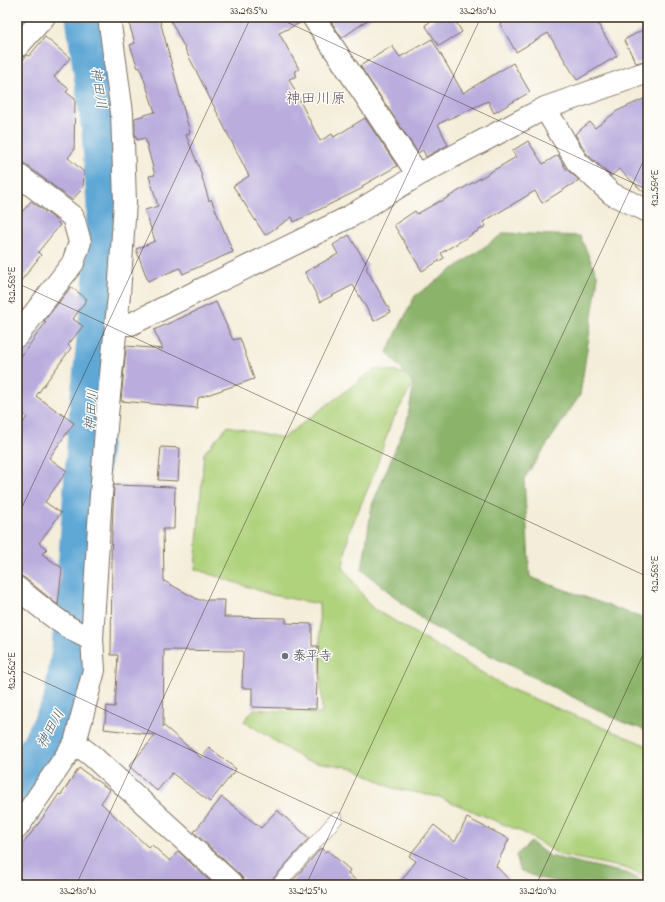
<svg xmlns="http://www.w3.org/2000/svg" width="665" height="902" font-family="'Indie Flower','Klee One',sans-serif">
<rect width="100%" height="100%" fill="#fdfcf7"/>
<filter id="ink" filterUnits="userSpaceOnUse"><feTurbulence type="fractalNoise" baseFrequency=".025" numOctaves="2"/><feDisplacementMap in="SourceGraphic" scale="8" xChannelSelector="R" yChannelSelector="G"/><feConvolveMatrix kernelMatrix="1 2 1 2 8 2 1 2 1" color-interpolation-filters="sRGB"/></filter>
<filter id="wash" filterUnits="userSpaceOnUse"><feTurbulence type="fractalNoise" baseFrequency=".012" numOctaves="4" result="noise"/><feDisplacementMap in="SourceGraphic" scale="16" xChannelSelector="R" yChannelSelector="G"/><feGaussianBlur stdDeviation="0.9" result="paint"/><feColorMatrix in="noise" values="0 0 0 0 0 0 0 0 0 0 0 0 0 0 0 0 0 1.4 0 .05"/><feComposite in="paint" operator="in"/></filter>
<g filter="url(#wash)">
<rect width="100%" height="100%" fill="#f4edd9"/>
<path fill="#afd27b" stroke="#757e4c" d="M375 369 418 375 391 423 372 479 349 532 343 567 371 607 508 688 648 746V878L625 868 560 855 522 832 439 797 392 788 354 768 304 760 244 721 254 709 322 714 319 604 272 595 195 569 204 453 228 426 283 438Z"/>
<path fill="#8bb46b" stroke="#636f44" d="M504 233 580 236 598 277 580 395 524 479 530 577 648 620V731L622 722 428 624 362 570 372 505 407 421 414 384 387 352 415 296Z
M531 842 549 856 625 873 648 883V885H579L538 878 520 870 516 855Z"/>
<g fill="none" stroke-linecap="round" stroke-linejoin="round">
<path stroke="#5fa7d5" stroke-width="45" d="M17 792 25 781 65 706 74 650 92 406 108 257 109 206 104 130 88 17"/>
</g>
<g id="blocks">
<path fill="#baadde" d="M127 17H159L190 133 186 135 200 170 209 201 211 199 233 252 205 264 183 274 180 268 148 281 136 249 155 241 145 210 158 206 149 176 155 175 145 138 137 140 135 133V118L155 112 140 67 138 68 130 45 135 43Z
M169 17H301L302 22 279 33 299 69 294 72 297 76 289 79 320 141 332 134 334 137 365 118 397 166 362 186 363 188 294 222 292 217 265 235 233 186 249 176Z
M328 17H372L342 38Z
M438 17H453L462 32 439 46 425 25Z
M513 17H594L617 56 577 80 548 33 516 52 500 24Z
M648 27V60L636 63 624 40Z
M45 37 70 58 54 77 69 89 66 92 75 99 74 150 68 158 84 172 83 188 72 200 25 164 17 162V68L27 55 29 56Z
M432 39 463 93 513 63 530 92 494 113 488 101 438 124 448 145 426 157 423 150 418 153 360 66 392 46 400 57Z
M648 97V196L619 169 611 176 587 154 575 134 590 122 595 128 617 111Z
M528 141 543 164 558 155 566 169 579 180 542 203 535 191 483 222 486 226 441 253 444 258 422 271 394 225 415 211 417 214 440 201V202L516 157 512 151Z
M31 201 55 219V220L60 225 38 252 41 255 17 286V218Z
M349 235 368 266 366 268 391 312 374 321 353 285 320 302 305 272 338 254 333 245Z
M71 287 87 299 73 319 83 326 68 345 71 348 36 396 74 423 49 458 67 471 45 502 61 513 39 543 47 549 42 554 62 568 58 605 25 578 17 574V431L27 417 23 414 17 423V362L46 322 44 321Z
M216 302 233 340 240 338 254 379 198 398 197 408 121 401 126 346 163 349 154 330Z
M161 447 180 448 178 481 158 480Z
M114 485 175 487 174 529H163L164 581 199 600H225L224 617 286 618V623L312 624V646H318L316 709 252 707V688H242L243 651 164 650 163 727 164 726 201 758 209 747 236 769 210 802 172 773 157 791 129 766 156 735 104 729 107 706 115 707 118 655H111L112 559H111L113 508Z
M79 768 110 790 101 803 149 848 152 845 170 861 178 851 214 885H17V852L44 816 59 794 61 795Z
M222 797 261 828 277 810 309 838 272 880 270 885H245V881L241 876 194 832Z
M467 818 509 839 496 866 514 885H398L416 861 409 856 434 825 455 842Z
M321 848 325 852 327 850 350 870 348 873 361 885H289Z"/>
</g>
</g>
<g filter="url(#ink)">
<use href="#blocks" fill-opacity="0" stroke="#7c6e5f" stroke-width="1"/>
<g fill="none" stroke-linecap="round" stroke-linejoin="round">
<g stroke="#7c6e5f" stroke-width="14">
<path id="lane" d="M278 885 336 819"/>
</g>
<g stroke="#7c6e5f" stroke-width="24">
<path id="street" d="M313 17 418 175
M17 47 44 17
M545 108 577 162 612 194 648 211
M17 174 73 217 80 242 73 263 17 336
M116 324H131L349 217 418 175 545 108 648 72
M17 588C39 605 66 630 92 639
M75 743 91 755 233 885
M17 828 75 743 94 670 92 639 100 509 107 415 119 295 125 202 122 113 109 17"/>
</g>
<use href="#lane" stroke="#fff" stroke-width="13"/>
<use href="#street" stroke="#fff" stroke-width="22"/>
</g>
</g>
<path fill="none" stroke="#3b2a1e" stroke-width="1" stroke-opacity="0.45" d="M276 17 648 190M17 26 21 17M17 283 648 577M17 518 251 17M17 669 480 885M76 885 481 17M306 885 648 151M536 885 648 644"/>
<circle fill="#6b7280" stroke="#fdfcf7" stroke-width="1.5" cx="285" cy="656" r="4"/>
<g text-anchor="middle" dominant-baseline="central" stroke-width="3" stroke-linejoin="round" paint-order="stroke">
<g font-size="13" font-weight="bold" fill="#5b616d" stroke="#fdfcf7" text-anchor="start">
<text x="293" y="656">泰平寺</text>
</g>
<g font-size="14" font-style="italic" fill="#495c67" stroke="#fdfcf7">
<text transform="translate(98 88) rotate(82)">神田川</text>
<text transform="translate(92 410) rotate(-85)">神田川</text>
<text transform="translate(51 729) rotate(-61)">神田川</text>
</g>
<g font-size="15" fill="#675861" stroke="#fdfcf7">
<text x="316" y="99">神田川原</text>
</g>
</g>
<rect width="665" height="902" fill="none" stroke="#fdfcf7" stroke-width="44"/>
<rect x="22" y="22" width="621" height="858" fill="none" stroke="#3b2a1e" stroke-width="1.5"/>
<g font-size="10" text-anchor="middle" fill="#3b2a1e">
<text x="249" y="14">33.2135°N</text>
<text x="478" y="14">33.2130°N</text>
<text transform="translate(654 188) rotate(-90)" y="4">132.564°E</text>
<text transform="translate(11 285) rotate(-90)" y="4">132.563°E</text>
<text transform="translate(654 574) rotate(-90)" y="4">132.563°E</text>
<text transform="translate(11 671) rotate(-90)" y="4">132.562°E</text>
<text x="78" y="894">33.2130°N</text>
<text x="308" y="894">33.2125°N</text>
<text x="538" y="894">33.2120°N</text>
</g>
</svg>
